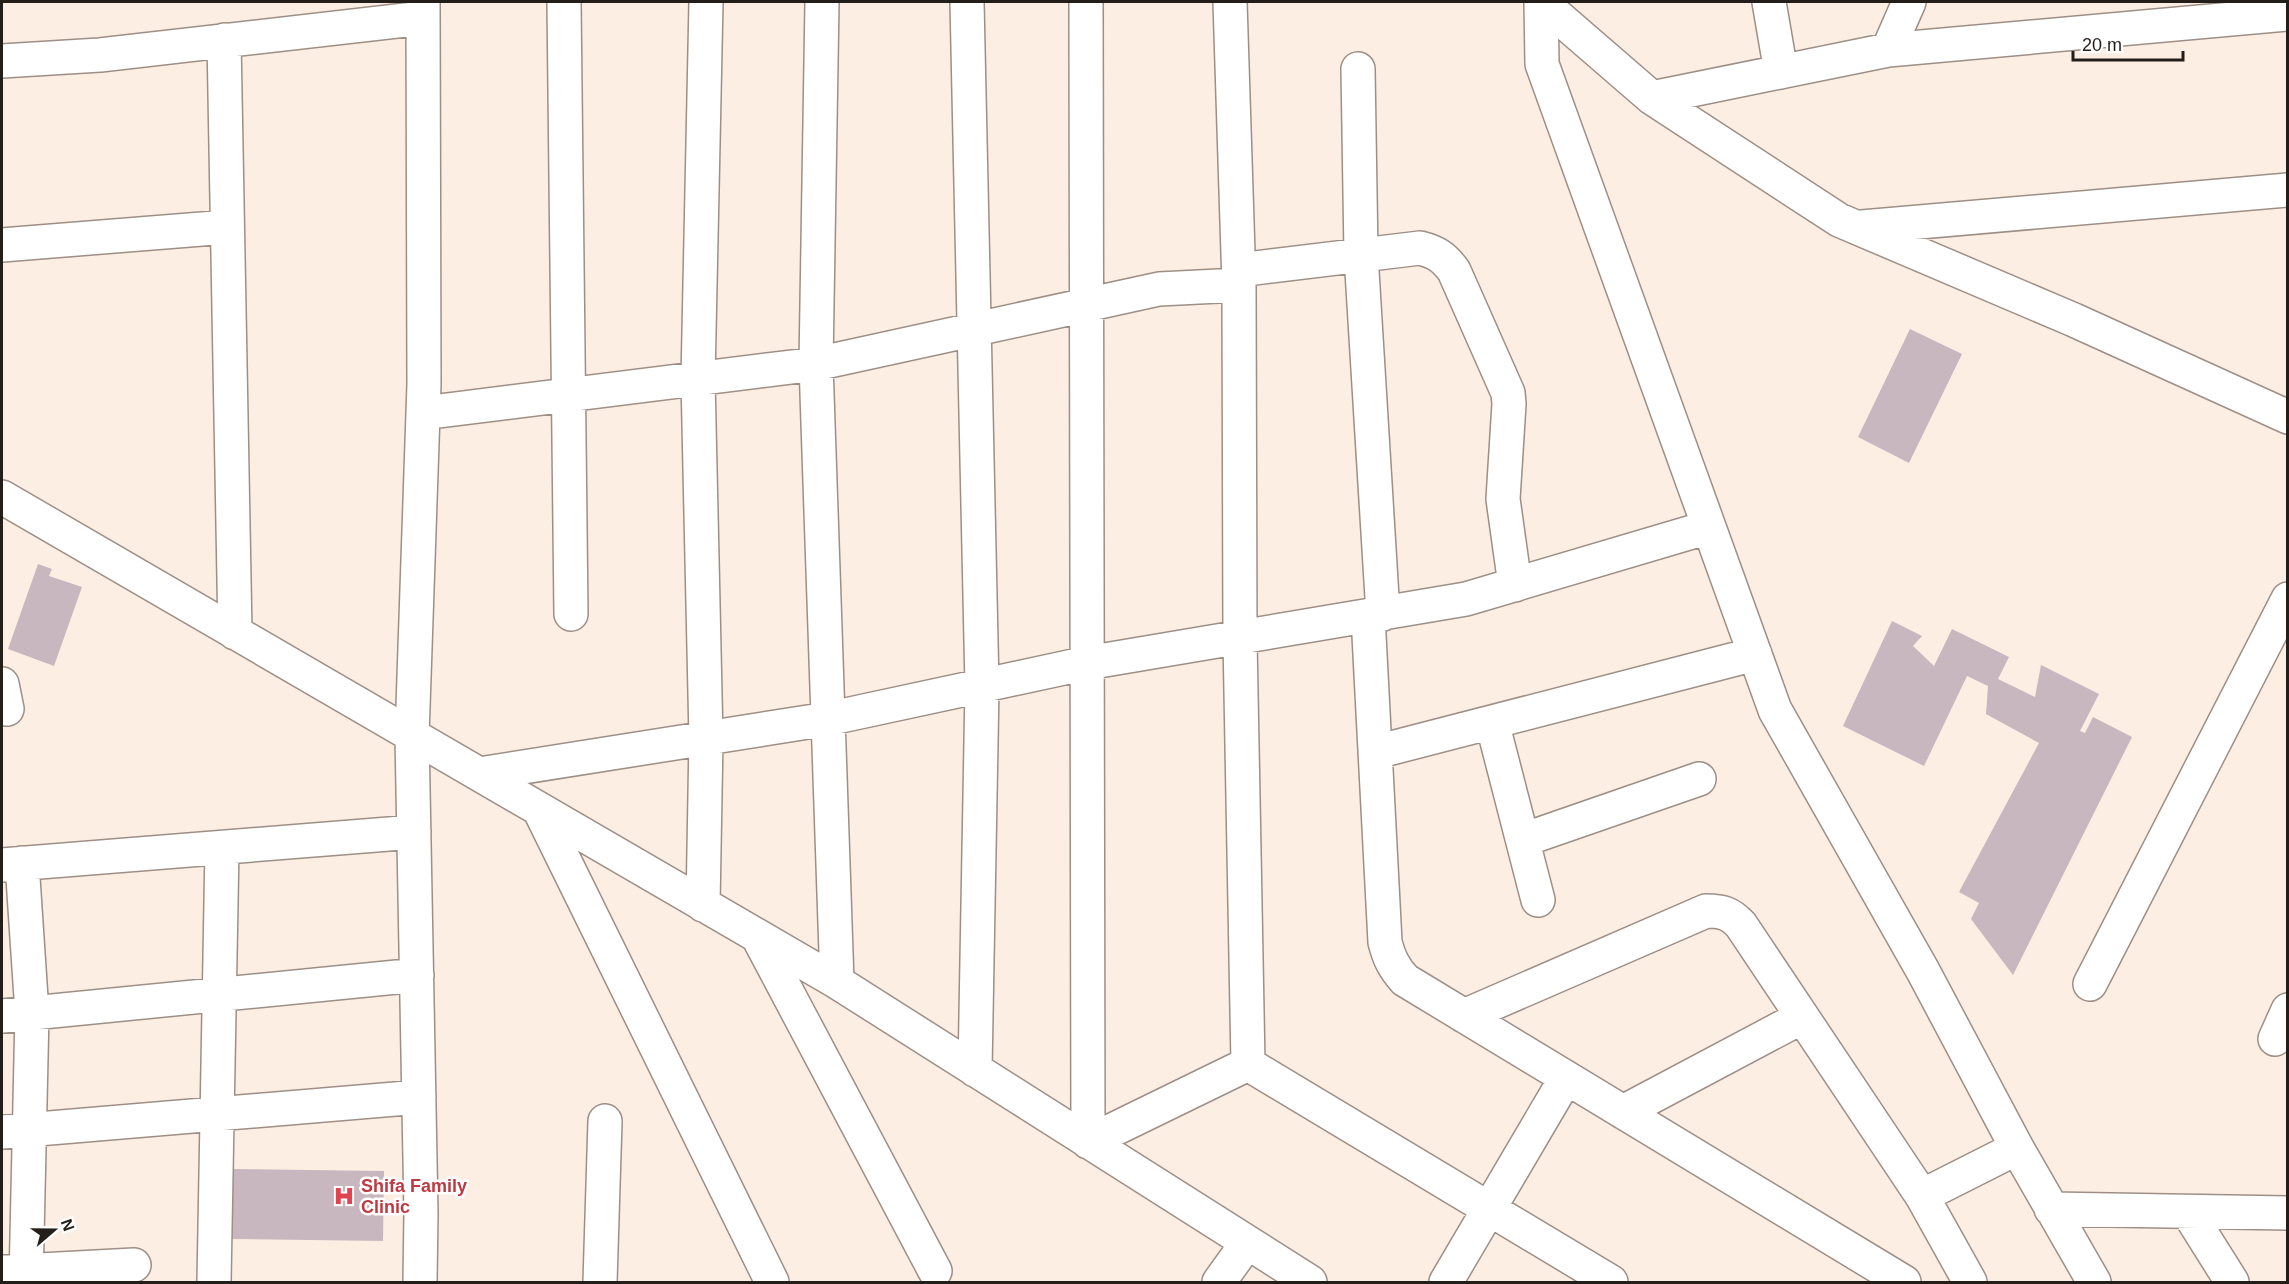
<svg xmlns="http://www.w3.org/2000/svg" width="2289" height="1284" font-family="Arial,sans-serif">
<rect width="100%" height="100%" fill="#fdeee3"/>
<path fill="#c8b7be" d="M1910 329 1962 354 1909 463 1858 437Z
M38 564 52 569 49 576 82 587 54 666 8 649Z
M1892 621 1922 636 1913 646 1934 666 1952 629 2009 657 1998 679 2035 697 2041 665 2099 694 2080 731 2085 733 2093 717 2132 737 2013 975 1971 919 1979 903 1959 892 2039 743 1986 714 1988 686 1967 676 1924 766 1843 726Z
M232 1169 384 1171 383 1241 231 1239Z"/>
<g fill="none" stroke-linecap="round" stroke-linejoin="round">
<g stroke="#9d8f86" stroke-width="36">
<path id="minor" d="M564 2 571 614
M822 2 816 364 837 982
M967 2 982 687 975 1070
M1230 2 1239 285
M1541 2 1542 64 1775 710 1923 971 2017 1148 1922 1196 1970 1282
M1541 2 1652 98 1839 220 2074 320 2288 417
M1769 2 1781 72
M1909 2 1888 50 2288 14
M224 40 235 633
M2 61 100 55 423 18
M1358 69 1361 255 1383 614
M1652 98 1888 50
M1862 227 2288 190
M2 245 227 227
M1239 270 1420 248C1436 252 1444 257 1454 271L1508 393 1509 404 1503 499 1515 585
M423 413 816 364 1159 289 1239 285 1240 639 1248 1064 1088 1142C1087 762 1087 382 1086 2
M2 497 837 982 1310 1282
M1368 616 1385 942C1389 958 1394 968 1405 980L1904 1282
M2 684 7 709
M1492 722 1538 900
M1376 752 1755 654
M479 774 827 719 1087 663 1466 599 1709 527
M539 809 772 1282
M1523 840 1699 779
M22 863 32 1013 26 1282
M2 865 414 832
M703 905 706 739 698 379 706 2
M758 937 935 1271
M2090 984 2288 599
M2 1016 417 975
M1464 1016 1706 911C1722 911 1730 913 1741 925L1922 1196
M2275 1039 2288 1010
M1248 1064 1611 1282
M1623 1112 1802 1017
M2 1132 419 1097
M2017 1148 2094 1282
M2051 1209 2288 1213
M2188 1212 2232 1282
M2 1272 134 1265
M214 1282 222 848
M420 1282 421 1213 412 736 424 384 423 2
M600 1282 605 1121
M1219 1282 1247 1243
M1446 1282 1566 1078"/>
</g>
<use href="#minor" stroke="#fff" stroke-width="33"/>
</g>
<defs>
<g id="hospital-bare" transform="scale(1.62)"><path d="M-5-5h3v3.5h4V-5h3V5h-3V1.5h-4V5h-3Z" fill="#e0444e" stroke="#fefefe" stroke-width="2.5" paint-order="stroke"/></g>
</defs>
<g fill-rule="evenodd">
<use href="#hospital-bare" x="344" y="1196"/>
</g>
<g text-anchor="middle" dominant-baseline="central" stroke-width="5" stroke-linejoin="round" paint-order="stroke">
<g font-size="18" font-weight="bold" fill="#be3a42" stroke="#fefefe" text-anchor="start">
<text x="361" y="1186">Shifa Family<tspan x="361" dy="21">Clinic</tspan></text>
</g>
</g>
<rect width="2289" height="1284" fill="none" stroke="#241e1b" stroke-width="6"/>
<g transform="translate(54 1230) rotate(70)" stroke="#fefefe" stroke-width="4.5" paint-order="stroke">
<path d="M0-4.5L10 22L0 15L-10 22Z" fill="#241e1b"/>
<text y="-9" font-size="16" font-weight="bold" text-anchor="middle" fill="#241e1b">N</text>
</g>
<path d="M2073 51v9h110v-9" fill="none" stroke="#241e1b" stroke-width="3"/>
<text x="2082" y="51" font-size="18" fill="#241e1b" stroke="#fefefe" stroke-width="4.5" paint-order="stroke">20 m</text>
</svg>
